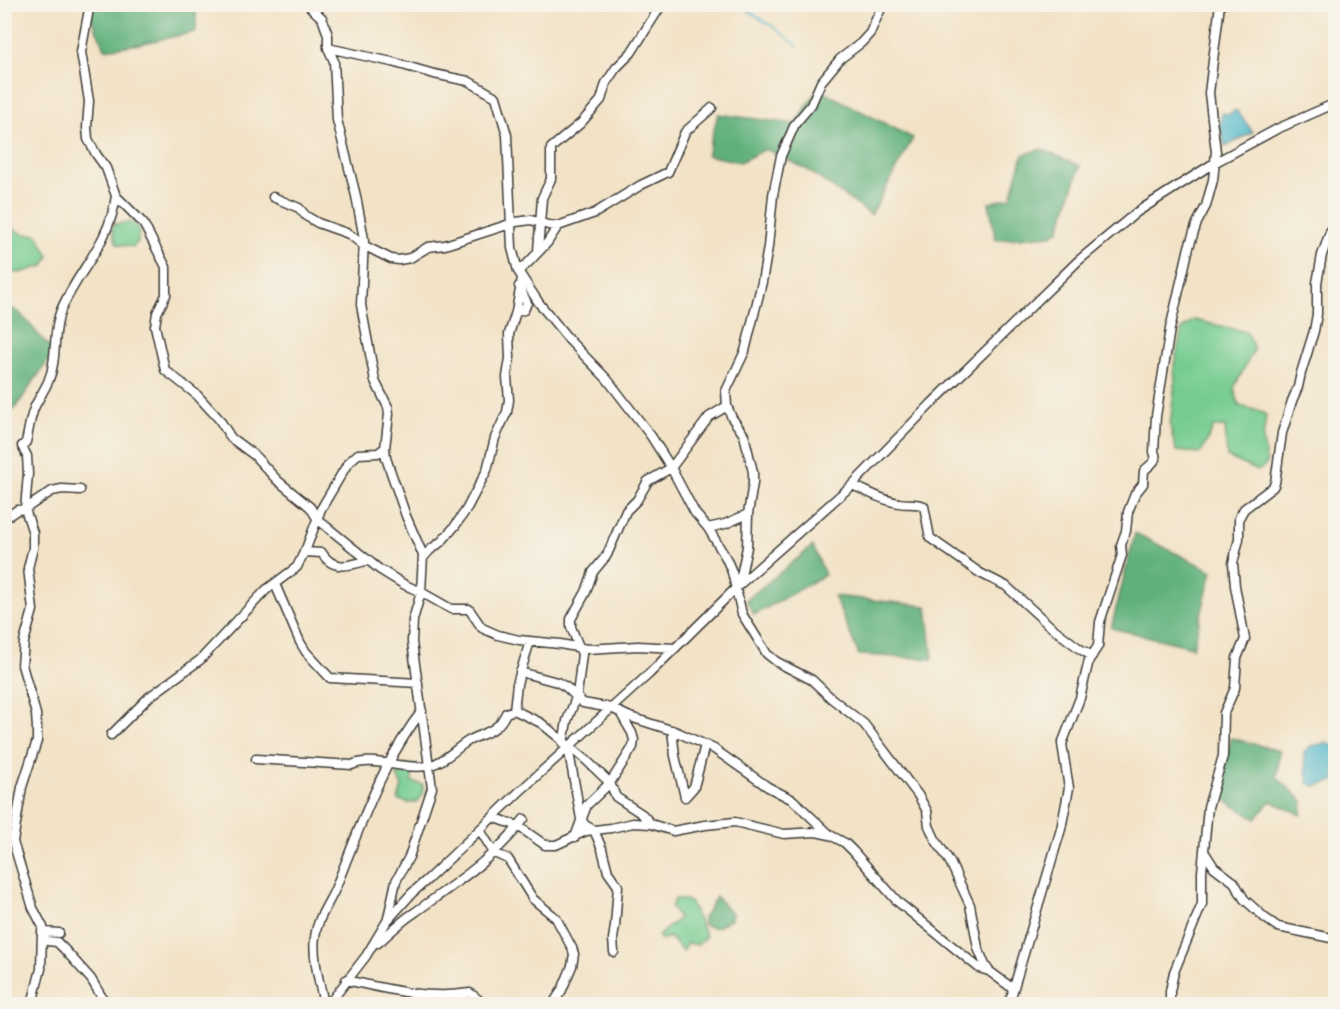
<svg xmlns="http://www.w3.org/2000/svg" width="1340" height="1009" font-family="'Patrick Hand',sans-serif">
<rect width="100%" height="100%" fill="#f7f3e8"/>
<filter id="ink" filterUnits="userSpaceOnUse"><feTurbulence type="fractalNoise" baseFrequency=".0167" numOctaves="2"/><feDisplacementMap in="SourceGraphic" scale="12" xChannelSelector="R" yChannelSelector="G"/><feConvolveMatrix kernelMatrix="1 2 1 2 8 2 1 2 1" color-interpolation-filters="sRGB"/></filter>
<filter id="wash" filterUnits="userSpaceOnUse"><feTurbulence type="fractalNoise" baseFrequency=".008" numOctaves="4" result="noise"/><feDisplacementMap in="SourceGraphic" scale="24" xChannelSelector="R" yChannelSelector="G"/><feGaussianBlur stdDeviation="1.35" result="paint"/><feColorMatrix in="noise" values="0 0 0 0 0 0 0 0 0 0 0 0 0 0 0 0 0 1.4 0 .05"/><feComposite in="paint" operator="in"/></filter>
<g filter="url(#wash)">
<rect width="100%" height="100%" fill="#f2e2c6"/>
<path fill="#74cc91" stroke="#487456" stroke-width="1.5" d="M5 218C14 232 21 236 37 234L49 256 44 266 19 273 12 272 5 259Z
M132 222 139 227 138 242 133 247 117 244 112 229 115 224Z
M1194 320 1247 332 1254 349 1234 388 1239 406 1259 411 1266 415 1263 440 1267 464 1258 471 1227 457 1225 427H1214L1201 453 1176 451 1170 426 1175 382 1174 365 1182 329Z
M402 765H417L411 781 423 785V793L418 802 409 803 398 800 402 786 397 776Z
M675 899 685 900 691 903 706 936 698 945 687 943 683 951 669 937 662 940 658 936 679 918 671 907Z"/>
<path fill="#5fb07b" stroke="#3e664c" stroke-width="1.5" d="M90 5H196V32L134 45 105 49 89 13Z
M818 89 913 138 871 215 806 169 766 149 740 162 707 155 718 114 795 124Z
M1041 149 1080 166 1059 231 1051 235 996 240 989 203 1011 197 1023 155Z
M4 305 19 312 54 352 14 410 5 401Z
M1135 533 1212 571 1193 647 1111 628Z
M813 546 825 575 754 615 746 600Z
M834 596 927 606 933 659 859 655Z
M1231 738 1280 751 1277 777 1303 801 1302 815 1270 801 1256 819 1220 797Z
M716 897 732 913 731 919C720 925 714 932 703 924V918Z"/>
<path fill="#4cb6c9" stroke="#346972" stroke-width="1.5" d="M1236 110 1253 132 1225 147 1220 124 1222 113 1229 114Z
M1326 743 1335 746V781L1315 786 1308 783 1304 753 1310 746Z"/>
<g fill="none" stroke-linecap="round" stroke-linejoin="round">
<path stroke="#4cb6c9" stroke-width="1.5" d="M738 4 775 28 798 46"/>
</g>
</g>
<g filter="url(#ink)">
<g fill="none" stroke-linecap="round" stroke-linejoin="round">
<g stroke="#3c3a36" stroke-width="11">
<path id="minor" d="M90 4 81 52 89 101 87 127 88 139 96 154 106 168 116 196 143 223 166 267V295L157 313 155 326 165 370 197 395 219 419 231 438 254 455 277 480 310 507 317 518
M307 4 322 18 328 35V48L334 61 337 120 356 196 364 239 361 305 375 381 388 407 389 414 385 448 386 458 406 516 423 555 421 592 413 620 412 642 432 788 409 857 396 881 388 918
M328 48 392 62 434 74 468 81 496 97 507 135 512 248 518 271 539 303 570 341 607 379 651 436 670 466 695 513 708 528 726 558 732 572 742 614 767 654 777 662 812 680 831 698 864 724 918 795 927 811 929 826 935 839 950 862 970 905 978 948 985 965 989 971 1012 988
M273 197 299 208 306 216 318 223 349 234 363 245 391 259 399 260 410 258 428 247 445 245 516 222 531 220 548 225 558 226
M538 251 542 198 551 179V148L581 123 601 100 606 83 616 68 631 53 662 4
M518 271 527 264 547 243 558 226 595 213 641 185 668 172 685 132 712 108
M516 312 524 310 527 303 519 286
M852 485C867 491 883 501 899 503 908 505 915 502 924 506L930 538 980 573 1006 586 1050 626 1080 649 1092 656
M4 519 17 510 25 509 52 491 62 489 80 490
M317 519 379 569 405 585 421 592 451 609H469L482 628 498 635 519 640 560 644 587 649 638 646 675 648
M708 528 725 524 748 514
M304 552 322 553C333 572 352 565 369 560
M423 558 430 550 442 541 455 526 466 510 487 470 495 438 507 412 509 400 507 377 510 358 509 334 516 312 522 278
M275 584 300 642 306 652 330 678 418 683
M739 585 747 547 748 514 753 483V472L744 435 732 418 727 406 726 391 745 351 762 282 768 247 773 195 781 156 795 124 811 105 821 82 840 59 861 43 870 33 883 4
M520 672 557 682 566 687 583 703 611 708 630 717 677 732 714 749 768 787 793 800 829 834
M514 710 517 684 530 641
M672 730 675 756 685 797
M111 735 149 697 200 660 266 590 297 567 307 546 321 509 348 463 358 454 378 453 385 448
M563 744 567 721 577 695 582 654 571 627V619L586 592 593 572 607 555 626 511 637 500 648 481 671 468 709 417 727 406
M568 747 581 819 585 825 594 830 602 849 608 872 618 886 615 926 613 939 614 952
M256 759 352 765C373 755 407 772 431 765 446 761 457 747 470 740 488 731 497 732 506 713L514 710 541 723 585 759 610 783 616 797 642 814 651 824
M685 797 694 787 705 745
M493 817 518 826 545 845H556L586 831 611 828 633 823 651 824 673 831 705 825 735 822 784 834 816 832 830 835 845 843 853 851 898 902 979 968 989 971
M4 825 7 835 13 840
M480 830 494 853 508 859 533 899 556 918 572 948 574 954 572 966 562 990 553 1004
M575 837 587 805 610 783 633 747 634 740 632 733 621 714
M1205 853 1214 867 1234 882 1244 899 1265 918 1278 927 1336 939
M44 932 59 933
M378 943C390 933 401 921 414 913 454 884 494 859 524 819
M346 980C386 989 429 1000 470 993L484 1004
M32 1004 41 969 42 931
M106 1004 91 979 64 949 57 942 47 941 44 938 43 927 33 908 13 842 22 787 37 741V728L36 714 22 665 24 642 33 610 28 568 33 548V533L25 509 28 474 27 456 22 446 26 442C29 430 30 417 35 406 42 392 51 381 53 364 56 347 54 327 61 310 80 267 109 245 116 196
M324 1004C320 985 312 956 315 937 317 918 329 904 336 887 360 827 382 762 422 711
M329 1004 366 956 387 921 412 893 428 879 519 792 649 674 739 585 852 485 931 404 1078 261 1137 212 1214 163 1277 129 1336 103
M1009 1004 1061 829 1069 788 1062 744 1080 698 1089 660 1098 646 1100 622 1122 555 1121 545 1126 531 1128 512 1135 494 1143 484 1144 471C1149 465 1159 461 1154 452L1156 416 1170 329 1189 247 1197 223 1206 206 1213 180 1216 152 1209 93 1220 4
M1170 1004V991L1174 972 1202 904V872L1208 807 1223 756 1224 713 1235 688 1237 658 1245 639 1235 586 1233 563 1239 539V518L1244 509 1273 487 1275 483 1282 433 1292 401 1298 387 1301 373 1314 331 1317 314V283L1322 255 1336 215"/>
</g>
<use href="#minor" stroke="#fff" stroke-width="8"/>
</g>
</g>
<rect width="1340" height="1009" fill="none" stroke="#f7f3e8" stroke-width="24"/>
</svg>
